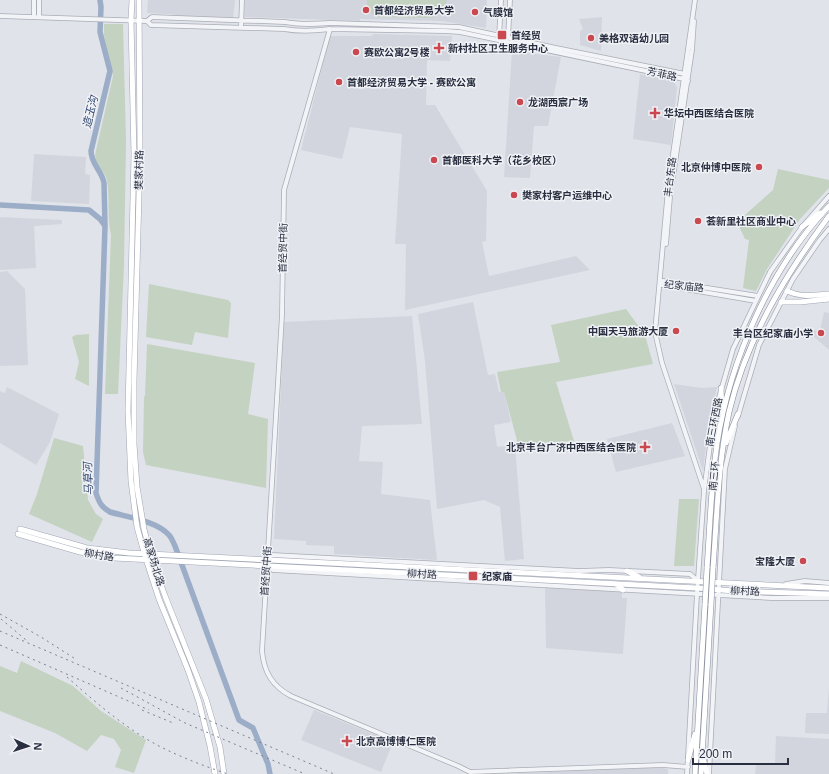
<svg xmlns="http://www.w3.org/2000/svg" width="829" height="774" font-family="Arial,'Noto Sans SC',sans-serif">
<rect width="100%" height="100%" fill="#e0e3e9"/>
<path fill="#d2d5dd" d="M148 0H235L233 18 180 16 170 14 147 13Z
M245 0H487L486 28 441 21 360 19V21L244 17Z
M602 17 601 51 580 45V31L583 29 579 19Z
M374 34 452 36 450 61 427 60 426 105H435L487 191 486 241 482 242 489 276 576 256 590 270 405 310 406 244H395L402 134 350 127 342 159 301 150 330 36H371Z
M512 51 561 57 548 126H534L530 178 504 177Z
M640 74 673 80 677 87 671 145 633 139Z
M34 154 86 157 85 174 90 175 89 204 31 201Z
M0 217 62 220V224L34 226 36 268 0 270Z
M7 271 25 289 28 365 0 366V272Z
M473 302 488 375 495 374 499 392H504L511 422 494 425 497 447 515 445 524 559 505 561 500 507 484 500 437 509 425 361 418 314Z
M824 312 829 313V350L812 335 813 330 820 331Z
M412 316 422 424 362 426 359 461 383 462 381 494 430 500 437 560 334 554V546L306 545V541L274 539 284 322Z
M674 384 702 388 717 387 709 423 703 471Z
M7 387 59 414 50 442 36 465 0 443V391L5 393Z
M672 423 685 456 616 472 607 439Z
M545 588 622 592V598H627L623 654 546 648Z
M829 687V734L805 733 806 713H827Z
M314 710 393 742 381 772 301 740Z
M776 736 829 739V774H755L756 765H775Z
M660 767 668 769V774H504Z"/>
<path fill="#c4d2c1" d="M367 0H447L444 9 432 18 379 17 374 15 367 9Z
M104 24H123L126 141 124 265 118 394H105L111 235C107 217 110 198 107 180 105 171 96 167 95 155L113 76 104 35Z
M778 169 829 180V188L800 219 767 269 756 291 743 288 749 240 745 239 737 222 773 190Z
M149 284 228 300 231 303 228 338 195 332 192 345 146 337Z
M626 309 645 335 653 364 556 382 574 441 518 444 504 392H501L497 372 560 362 551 325Z
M89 334V386L75 379 79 362 72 337 76 335Z
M147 344 255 363 248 414 268 419 266 488 146 465 143 452 144 397 145 396Z
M54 438 83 446 88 500 96 514 103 519 92 542 29 514 37 494Z
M679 499H699L694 566H674Z
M21 661 73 686 101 711 146 740 134 773 115 767 121 750 114 739 101 735 87 751 55 733 0 711V666L17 673Z"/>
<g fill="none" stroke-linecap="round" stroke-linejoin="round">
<path stroke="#9cadc8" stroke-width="5.5" d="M100 0 101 7 100 32 110 71 91 151C91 164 102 171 104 183L105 226
M0 205 89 210 100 219 105 226 96 493C99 502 101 507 110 512 127 517 157 521 169 535 172 538 173 542 175 546L239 720 253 728 268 764 270 774"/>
<g stroke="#a9adb6" stroke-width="5.5">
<path id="tertiary" d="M34 0V17
M39 0V17
M695 0 668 189 655 332 662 363 704 489
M0 16 147 21 152 17 285 22C300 25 315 24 331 23L459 27 556 48 685 74
M147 21 151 25 284 29C300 32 315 31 330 29L445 31 460 32 684 79 688 81
M241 27 242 0
M330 29 284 190 282 315 262 651C264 672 272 686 291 696L458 766 470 772 663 765 688 767
M499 38 501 0
M508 38 510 0
M672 183 692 50 694 21
M666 244 670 197
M660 283 663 281 758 296
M660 283 662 285 756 301
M738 416 759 345 793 279 819 241 829 229
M267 559 272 555 579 571 609 570 690 574 698 581
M266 566 273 570 772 598H829
M786 584 805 581 829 583
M687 774 697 594 704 491 714 415 733 349 770 272 802 227 829 196
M709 774 725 469 735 426"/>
</g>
<g stroke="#a0a6b4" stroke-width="6">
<path id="primary" d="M132 0 131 20 134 155 128 411 131 481 137 527 145 556 159 599 188 670 199 702 210 746 215 774
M139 0 140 156 134 381V444L137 487 144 529 151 557 165 596 206 699 220 747 224 774
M787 291C802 298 813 295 829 294
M781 302H800L829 299
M20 529 87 548 129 553 829 588
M18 534 80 552 114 558 697 588 734 591 829 594
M627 571 639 577
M616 584 623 590"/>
</g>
<g stroke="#888f9f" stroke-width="6">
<path id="trunk" d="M802 227 820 213
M721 388 722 410
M726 443 738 414
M707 568C710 527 711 485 717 444 730 360 770 268 829 206
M713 568C717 516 718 463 729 412 746 340 785 275 829 216
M688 760 695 734
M704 761 707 774
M695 774 705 604
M701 774 711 604"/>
</g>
<use href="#tertiary" stroke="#f3f4f7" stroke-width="4"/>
<use href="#primary" stroke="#fff" stroke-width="5"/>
<use href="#trunk" stroke="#fff" stroke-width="5"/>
<path stroke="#7a8192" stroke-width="1" stroke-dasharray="2 4" stroke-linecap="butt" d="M0 614 41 637 77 660
M1 619 26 640
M0 631 334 774
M0 645 149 710
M67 677C95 702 124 727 157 745 180 757 204 766 228 774
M121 688 185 723 305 774
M142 710 173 723"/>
<g stroke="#888f9f" stroke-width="6" stroke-linecap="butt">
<path id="trunk-bridge" d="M705 604 707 568
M711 604 713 568"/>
</g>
<use href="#trunk-bridge" stroke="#fff" stroke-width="5"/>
</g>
<g fill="#ca4950" stroke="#f0f2f6" stroke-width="1.5">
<circle cx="366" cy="10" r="4"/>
<circle cx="475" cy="12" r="4"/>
<rect x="497" y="30" width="10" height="10" rx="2"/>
<circle cx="591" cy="38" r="4"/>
<path d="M437 42h4v4h4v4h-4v4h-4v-4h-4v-4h4z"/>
<circle cx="356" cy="52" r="4"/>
<circle cx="339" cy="82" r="4"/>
<circle cx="520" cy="102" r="4"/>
<path d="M653 107h4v4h4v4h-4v4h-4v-4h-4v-4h4z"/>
<circle cx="434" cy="160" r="4"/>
<circle cx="759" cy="167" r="4"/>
<circle cx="514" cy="195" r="4"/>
<circle cx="698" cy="221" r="4"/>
<circle cx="676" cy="331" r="4"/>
<circle cx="821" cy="333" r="4"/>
<path d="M643 441h4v4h4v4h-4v4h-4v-4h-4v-4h4z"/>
<circle cx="803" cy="561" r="4"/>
<rect x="468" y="571" width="10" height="10" rx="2"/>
<path d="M345 735h4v4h4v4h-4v4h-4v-4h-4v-4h4z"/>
</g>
<g text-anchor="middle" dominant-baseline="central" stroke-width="3" stroke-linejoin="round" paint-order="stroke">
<g font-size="10" font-weight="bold" fill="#292f40" stroke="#f0f2f6" text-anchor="start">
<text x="374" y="10">首都经济贸易大学</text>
<text x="483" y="12">气膜馆</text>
<text x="511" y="35">首经贸</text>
<text x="599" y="38">美格双语幼儿园</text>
<text x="448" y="48">新村社区卫生服务中心</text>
<text x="364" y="52">赛欧公寓2号楼</text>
<text x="347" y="82">首都经济贸易大学 - 赛欧公寓</text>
<text x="528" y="102">龙湖西宸广场</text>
<text x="664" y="113">华坛中西医结合医院</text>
<text x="442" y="160">首都医科大学（花乡校区）</text>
<text x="751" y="167" text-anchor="end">北京仲博中医院</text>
<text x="522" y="195">樊家村客户运维中心</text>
<text x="706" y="221">荟新里社区商业中心</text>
<text x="668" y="331" text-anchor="end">中国天马旅游大厦</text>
<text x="813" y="333" text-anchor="end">丰台区纪家庙小学</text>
<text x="636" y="447" text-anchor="end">北京丰台广济中西医结合医院</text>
<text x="795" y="561" text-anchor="end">宝隆大厦</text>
<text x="482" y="576">纪家庙</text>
<text x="356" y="741">北京高博博仁医院</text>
</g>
<g font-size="10" fill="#292f40" stroke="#f0f2f6">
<text transform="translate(662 74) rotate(12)">芳菲路</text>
<text transform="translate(139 170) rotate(-89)">樊家村路</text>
<text transform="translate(670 177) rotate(-83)">丰台东路</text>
<text transform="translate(283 248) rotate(-89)">首经贸中街</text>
<text transform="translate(684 286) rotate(6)">纪家庙路</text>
<text transform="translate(714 422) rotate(-79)">南三环西路</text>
<text transform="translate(714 476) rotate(-84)">南三环</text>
<text transform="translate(99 555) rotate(9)">柳村路</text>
<text transform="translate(154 562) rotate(73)">高家场北路</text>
<text transform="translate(266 571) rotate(-86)">首经贸中街</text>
<text transform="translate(422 574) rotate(3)">柳村路</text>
<text transform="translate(745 591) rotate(2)">柳村路</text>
</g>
<g font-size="11" font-style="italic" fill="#354a72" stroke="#f0f2f6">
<text transform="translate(90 112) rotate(-76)">造玉沟</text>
<text transform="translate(88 479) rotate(-92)">马草河</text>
</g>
</g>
<g transform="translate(28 746) rotate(93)" stroke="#f0f2f6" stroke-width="3" paint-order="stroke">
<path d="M0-3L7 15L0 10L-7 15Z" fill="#292f40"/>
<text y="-6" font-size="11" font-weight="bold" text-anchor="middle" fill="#292f40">N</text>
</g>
<path d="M693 758v6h95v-6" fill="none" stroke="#292f40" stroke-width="2"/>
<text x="699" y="758" font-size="12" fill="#292f40" stroke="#f0f2f6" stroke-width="3" paint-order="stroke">200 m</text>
</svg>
